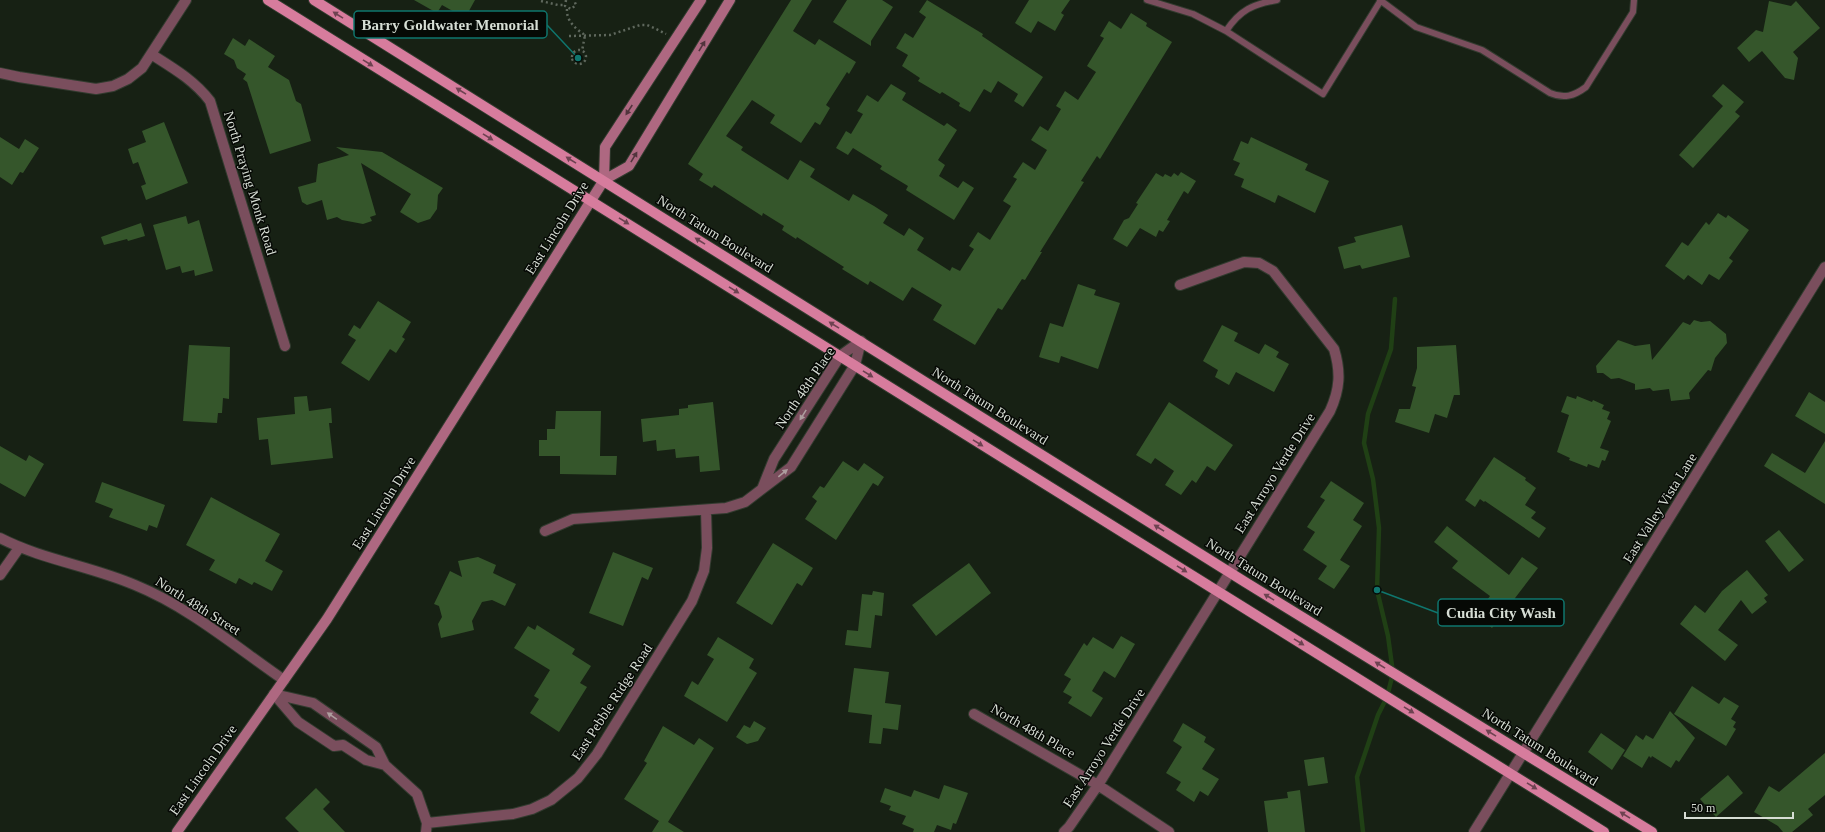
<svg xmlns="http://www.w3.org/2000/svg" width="1825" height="832" font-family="Georgia,serif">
<rect width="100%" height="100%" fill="#172114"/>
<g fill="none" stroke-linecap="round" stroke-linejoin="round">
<path stroke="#204015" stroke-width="4.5" d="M1363 832 1357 777 1378 715 1387 697 1393 673 1388 636 1377 590 1379 528 1373 479 1364 443 1368 414 1391 349 1395 299"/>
</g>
<path fill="#35562b" d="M414 0H475L465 18 442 5 437 13Z
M791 0H812L793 31 815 45 819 39 856 62 849 74 847 72 826 105 830 108 820 125 815 122 801 143 770 123 775 115 752 100 726 136 743 147 741 150 788 180 800 160 815 169 810 177 849 201 853 194 874 206 888 215 883 223 904 236 909 228 924 238 917 250 950 271 952 267 960 271 974 249 969 246 978 232 990 240 1011 206 1003 201 1017 179 1013 177 1023 162 1035 170 1047 150 1031 140 1040 126 1048 131 1061 109 1056 106 1065 91 1078 100 1096 72 1087 66 1104 38 1100 36 1109 21 1121 29 1131 13 1147 23 1146 26 1172 42 1100 159 1097 156 1081 181 1084 182 1040 252H1042L1025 280 1022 279 1002 310 998 308 975 345 933 320 942 305 912 287 903 301 870 281 868 285 842 269 844 267 797 237 796 239 782 230 784 226 763 213 762 216 714 185 712 188 699 180 703 174 688 164Z
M847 0H882L893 7 871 41V46L833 22Z
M927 0 983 34 982 36 1043 77 1023 107 1014 101 1018 94 998 81 991 93 984 89 970 112 959 106 960 103 942 92 940 94 918 81 920 78 902 66 908 55 896 48 905 33 913 38 926 17 919 12Z
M1029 0H1070L1061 13 1064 15 1055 31 1038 21 1031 33 1015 23Z
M1769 1 1791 6 1796 1 1820 28 1793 52 1798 58 1794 80 1785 78 1762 51 1749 62 1737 48 1756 30 1763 32Z
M233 38 245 46 249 39 275 56 268 67 289 80 296 101 301 104 311 141 270 154 247 82 243 79 246 74 237 68 234 60 224 54Z
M891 84 906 93 902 100 944 126 947 123 957 130 938 160 945 165 939 176 958 188 963 181 974 188 954 220 906 190 908 186 880 169 882 166 853 148 848 155 836 148 846 131 851 134 863 114 857 111 867 95 878 102Z
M1723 84 1744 102 1735 112 1740 116 1693 168 1679 155 1723 106 1712 96Z
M164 122 188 183 146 200 141 186 146 184 138 162 133 164 128 149 146 142 142 131Z
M0 137 19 149 25 139 39 148 23 173 20 172 12 185 0 177Z
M1251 137 1308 164 1305 170 1329 181 1315 213 1278 195 1275 203 1241 187 1244 179 1234 175 1240 163 1233 160 1241 141 1248 144Z
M336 147 382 152 443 188 438 195 437 209 430 219 418 223 400 212 411 194 361 163 376 215 370 217 372 221 363 224 342 220 337 217 327 220 322 200 307 205 302 202 298 187 316 182 318 164 349 155Z
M1181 172 1196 181 1188 194 1184 191 1167 220 1170 221 1163 232 1159 230 1156 237 1140 228 1127 247 1113 239 1124 220 1129 218 1138 204 1136 203 1156 173 1163 177 1165 174 1171 177 1174 173 1178 176Z
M1718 213 1726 218 1728 215 1749 230 1729 258 1733 261 1719 280 1709 274 1702 285 1688 275 1684 280 1665 266 1682 242 1688 246 1706 222 1709 225Z
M186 216 188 224 199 220 213 271 195 276 194 270 182 273 180 266 166 270 153 225Z
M141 223 145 236 128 241 127 239 104 245 101 237Z
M1402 225 1410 257 1362 269 1360 265 1344 269 1338 247 1356 242 1354 237Z
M1078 284 1096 290 1094 295 1120 303 1098 369 1061 356 1059 363 1039 357 1050 323 1063 327Z
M378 301 411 322 402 337 405 339 396 353 390 349 369 381 341 363 356 340 348 335 354 325 360 329Z
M1694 320 1701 322 1710 321 1726 334 1727 343 1715 358 1711 371 1708 370 1689 393 1690 399 1671 401 1669 389 1653 391 1650 388 1635 390V384L1619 378 1611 379 1603 373H1597L1596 366 1618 340 1635 346 1650 344 1652 360 1683 322 1690 325Z
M1222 325 1238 333 1234 341 1259 354 1265 344 1279 352 1276 357 1289 364 1274 392 1236 372 1229 385 1215 377 1218 370 1203 361Z
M189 345 230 347 229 399 223 398 222 413H218L217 423 183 421Z
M1456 345 1460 395H1454L1447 418 1435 414 1429 433 1395 422 1399 409H1410L1416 387 1412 386 1417 368V347Z
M1809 392 1825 402V434L1795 416Z
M307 396 309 411 331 408 332 423H329L333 458 271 465 268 439 259 440 257 418 295 414 294 397Z
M1567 396 1576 399 1577 396 1592 402 1593 400 1604 405 1602 409 1610 412 1607 419 1611 421 1600 448 1609 451 1605 461 1602 460 1599 468 1588 464 1587 467 1569 460 1570 458 1557 452 1569 415 1561 412Z
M713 402 720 470 700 472 699 456 676 458 675 449 657 451 656 440 643 442 641 419 679 415V409L688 408V405Z
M1169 402 1233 445 1215 471 1207 466 1196 483 1192 480 1181 495 1165 485 1174 471 1155 458 1151 464 1136 455Z
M556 411H601L600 456H617L616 475 560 474V456H539V440H547V429H555Z
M1825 441V504L1764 466 1772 453 1805 473Z
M0 446 26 461 29 455 44 464 25 497 0 483Z
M1494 457 1526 478 1525 480 1536 488 1525 505 1536 512 1531 518 1546 528 1539 538 1485 501 1484 502 1480 499 1475 507 1465 500Z
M843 461 858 471 864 463 884 477 878 486 873 483 836 540 805 519 817 501 812 497 820 486 824 488Z
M1331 481 1364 503 1353 520 1362 526 1340 560 1350 566 1334 589 1318 579 1327 566 1303 550 1315 532 1307 527 1325 500 1320 497Z
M102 482 165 505 157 528 149 525 147 531 109 517 113 509 95 502Z
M211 497 280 534 265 561 283 571 272 591 254 582 252 585 239 578 236 584 209 570 215 560 186 545Z
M1447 526 1509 575 1522 557 1538 568 1492 628 1476 615 1490 596 1452 568 1458 561 1434 542Z
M1779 530 1804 560 1789 572 1765 541Z
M773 543 813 568 802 586 797 583 772 625 736 603Z
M613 552 653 568 648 580 642 577 623 626 589 613Z
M478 557 496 565 493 573 516 584 505 606 492 600 482 602 472 621 474 630 441 638 438 624 442 617 439 606 434 604 450 571 462 577 458 561Z
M969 563 991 593 936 636 912 605Z
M1747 570 1768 595 1764 598 1767 602 1752 614 1741 600 1718 630 1738 645 1725 661 1680 624 1695 605 1705 613 1722 591Z
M873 591 884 593 882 616 875 615 871 648 845 645 847 630 858 631 862 594 872 595Z
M537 625 575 649 572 654 591 666 580 683 587 687 559 732 530 713 539 699 534 696 550 670 514 648 528 626 535 630Z
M1121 636 1135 644 1115 678 1104 671 1092 691 1103 698 1091 717 1068 703 1072 697 1063 692 1071 679 1064 675 1084 643 1087 646 1093 637 1113 649Z
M718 637 754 659 749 668 757 673 727 722 684 696 692 681 698 685 714 659 707 655Z
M854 668 889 672 885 703 901 705 898 730 883 728 881 744 869 743 872 715 848 712Z
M1692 686 1719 704 1724 697 1739 706 1731 719 1736 722 1733 727 1736 729 1726 746 1674 714Z
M1670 711 1695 738 1679 762 1676 760 1671 768 1652 756 1651 758 1649 756 1642 768 1623 756 1636 735 1643 740 1646 735 1653 739Z
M754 721 766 728 758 741 747 744 736 737 744 725 750 728Z
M1183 723 1206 737 1204 742 1215 749 1202 769 1219 779 1208 796 1200 791 1194 802 1176 790 1181 782 1166 773 1182 747 1173 741Z
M663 726 694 745 699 738 714 748 668 822 684 832H652L659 821 624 799 647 763 644 761Z
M1601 733 1625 750 1612 770 1588 752Z
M1825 753V795L1808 809 1813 815 1792 832H1783L1778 826 1754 812 1769 786 1779 792Z
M1324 757 1328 783 1308 786 1304 760Z
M1728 775 1743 793 1716 817 1700 799Z
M944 785 968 793 956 824 953 823 951 830 937 825 934 832H913L914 829 902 824 906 816 889 810 891 806 880 802 885 788 911 797 914 790 939 799Z
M316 788 330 802 323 809 345 832H299L285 818Z
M1300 790 1305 832H1268L1264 801 1288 798 1287 792Z"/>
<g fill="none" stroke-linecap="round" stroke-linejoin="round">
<g stroke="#323b2f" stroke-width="8">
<path id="service" d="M1147 0 1193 14 1226 31 1323 94 1381 0
M1380 0 1416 27 1482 50 1550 93C1564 99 1574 96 1586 87L1633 12 1634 0
M1226 31C1240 10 1253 4 1277 0"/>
</g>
<g stroke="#323b2f" stroke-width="12">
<path id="minor" d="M151 54C173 68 194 80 210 101L285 346
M0 73 19 77 96 89 113 86 128 79 142 68 186 0
M762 489 774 459 840 356 861 341
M545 531 573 519 726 508 745 502 791 467 855 365 861 341
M0 538C43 560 91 566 135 585 189 607 236 647 284 680
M0 575 19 548
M274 694 313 703 376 747 385 765 417 794 427 823 426 832
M274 694 298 722 334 746 343 745 366 760 385 765
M974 714 1098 785 1169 832
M427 823 513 814 532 809 551 800 578 778 597 754 692 601 704 571 707 548 706 510
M1064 832 1069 827 1098 785 1330 411C1340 389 1341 372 1334 349L1273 271 1259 263 1244 262 1180 285
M1474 832 1825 267"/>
</g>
<g stroke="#323b2f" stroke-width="12">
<path id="secondary" d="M604 180 605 147 701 0
M177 832 327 619 604 180 629 166 730 0"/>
</g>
<g stroke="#323b2f" stroke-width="12">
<path id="primary" d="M268 0 1604 832
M314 0 1245 582 1652 832"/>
</g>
<path stroke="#5f685d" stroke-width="2.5" stroke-dasharray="2 3" stroke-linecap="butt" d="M566 0 565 6 571 9 576 5 574 0
M541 1 558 5H565
M567 9C566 21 576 29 585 35L582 51
M569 36 610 35 640 25H647L654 28 666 34
M572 57a7 7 0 1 1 14 0a7 7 0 1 1-14 0Z"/>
<use href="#service" stroke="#7a4e5d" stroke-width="6"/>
<use href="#minor" stroke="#7a4e5d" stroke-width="10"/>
<use href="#secondary" stroke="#ae6881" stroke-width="10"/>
<use href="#primary" stroke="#d77c9d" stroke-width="10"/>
</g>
<defs><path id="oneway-solid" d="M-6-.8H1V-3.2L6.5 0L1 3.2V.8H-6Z"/></defs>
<g fill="#6e4251">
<use href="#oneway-solid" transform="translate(338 15) rotate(-148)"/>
<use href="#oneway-solid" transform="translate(368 63) rotate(32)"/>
<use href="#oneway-solid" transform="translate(461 91) rotate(-148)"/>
<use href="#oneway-solid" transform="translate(488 137) rotate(32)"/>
<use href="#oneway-solid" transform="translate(571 160) rotate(-148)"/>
<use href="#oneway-solid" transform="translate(624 221) rotate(32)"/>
<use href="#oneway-solid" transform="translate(700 241) rotate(-148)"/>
<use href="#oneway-solid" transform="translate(734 290) rotate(32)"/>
<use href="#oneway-solid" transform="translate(834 325) rotate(-148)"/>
<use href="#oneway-solid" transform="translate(868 374) rotate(32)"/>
<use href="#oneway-solid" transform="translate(978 443) rotate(32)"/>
<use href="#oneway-solid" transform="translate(1159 528) rotate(-148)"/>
<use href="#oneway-solid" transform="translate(1182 569) rotate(32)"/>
<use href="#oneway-solid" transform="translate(1269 597) rotate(-149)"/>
<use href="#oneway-solid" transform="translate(1299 642) rotate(32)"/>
<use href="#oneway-solid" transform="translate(1380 665) rotate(-148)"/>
<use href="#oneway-solid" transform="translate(1409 710) rotate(32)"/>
<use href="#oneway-solid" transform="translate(1491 733) rotate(-148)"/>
<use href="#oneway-solid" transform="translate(1532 786) rotate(32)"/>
<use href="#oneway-solid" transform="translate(1625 815) rotate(-148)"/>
</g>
<g fill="#52343d">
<use href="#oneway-solid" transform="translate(702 46) rotate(-59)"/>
<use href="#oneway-solid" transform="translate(629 110) rotate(123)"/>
<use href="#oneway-solid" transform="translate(634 157) rotate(-59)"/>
</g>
<g fill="#ad9d9e">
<use href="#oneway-solid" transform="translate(803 415) rotate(122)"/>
<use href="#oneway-solid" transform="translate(783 473) rotate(-39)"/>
<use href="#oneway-solid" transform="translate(332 716) rotate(-145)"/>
</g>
<g text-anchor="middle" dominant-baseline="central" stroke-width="3" stroke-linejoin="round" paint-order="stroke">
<g font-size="14" fill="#d6ddd4" stroke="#060905">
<text transform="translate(250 183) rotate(73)">North Praying Monk Road</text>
<text transform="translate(557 228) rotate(-58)">East Lincoln Drive</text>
<text transform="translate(715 234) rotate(32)">North Tatum Boulevard</text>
<text transform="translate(805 388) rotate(-56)">North 48th Place</text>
<text transform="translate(990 406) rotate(32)">North Tatum Boulevard</text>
<text transform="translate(1275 473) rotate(-58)">East Arroyo Verde Drive</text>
<text transform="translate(384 503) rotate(-58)">East Lincoln Drive</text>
<text transform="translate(1660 508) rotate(-58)">East Valley Vista Lane</text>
<text transform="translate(1264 577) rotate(32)">North Tatum Boulevard</text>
<text transform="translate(198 606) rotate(32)">North 48th Street</text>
<text transform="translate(612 702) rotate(-57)">East Pebble Ridge Road</text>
<text transform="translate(1033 731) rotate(30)">North 48th Place</text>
<text transform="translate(1540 747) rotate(32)">North Tatum Boulevard</text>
<text transform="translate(1104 748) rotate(-57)">East Arroyo Verde Drive</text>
<text transform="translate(203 770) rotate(-55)">East Lincoln Drive</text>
</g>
</g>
<path fill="none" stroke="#0f766e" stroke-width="1.5" d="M578 58L547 25M1377 590L1438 613"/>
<g fill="#0f766e" stroke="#060905" stroke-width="1.5">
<circle cx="578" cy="58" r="4"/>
<circle cx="1377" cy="590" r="4"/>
</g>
<g fill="#060905" stroke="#0f766e" stroke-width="1.5">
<rect x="354" y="11" width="193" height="27" rx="4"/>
<rect x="1438" y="599" width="126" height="27" rx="4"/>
</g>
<g font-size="15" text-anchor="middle" font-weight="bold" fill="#d6ddd4">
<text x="450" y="30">Barry Goldwater Memorial</text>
<text x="1501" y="618">Cudia City Wash</text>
</g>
<path d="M1685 812v6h108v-6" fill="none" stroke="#d6ddd4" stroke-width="2"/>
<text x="1691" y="812" font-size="12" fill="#d6ddd4" stroke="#060905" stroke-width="3" paint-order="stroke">50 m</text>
</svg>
